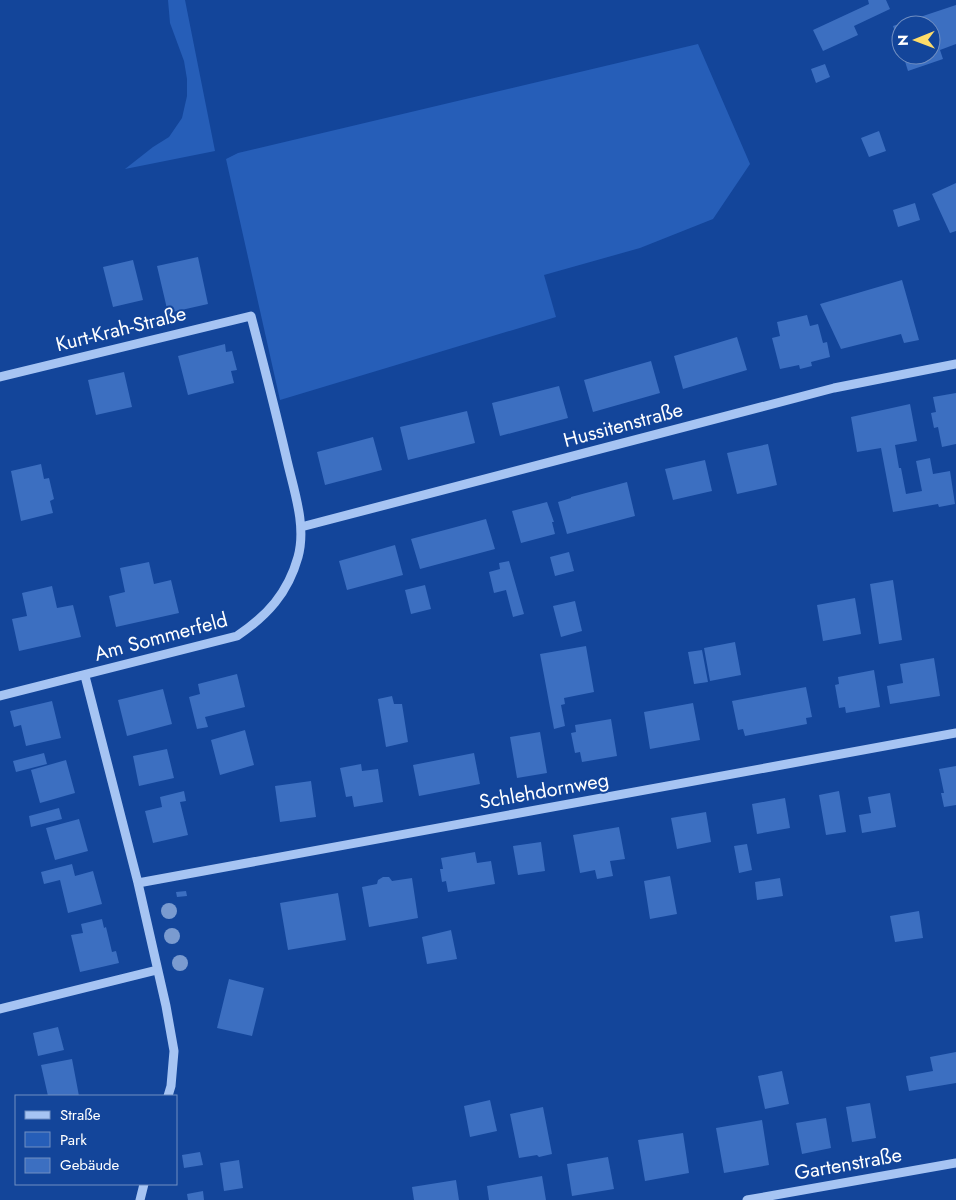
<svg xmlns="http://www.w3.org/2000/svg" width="956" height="1200" font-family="Jost,sans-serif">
<rect width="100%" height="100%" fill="#13459a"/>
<path fill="#265eb8" d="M168 0H185L215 151 125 169 153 147 169 137 182 118 187 96V79L184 61 170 23Z
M698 44 750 164 713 219 640 248 544 275 556 317 280 400 226 159 238 153Z"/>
<path fill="#3c6fc1" d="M868 0H886L890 9 854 26 858 35 823 51 813 30 869 4Z
M956 5V44L940 50 943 59 908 71 903 55H931V25H901V49L893 26Z
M825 64 830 77 816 83 811 69Z
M879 131 886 151 869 157 861 138Z
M956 183V231L950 233 932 194Z
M915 203 920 220 898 227 893 210Z
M198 257 208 304 168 313 157 266Z
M133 260 143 300 113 307 103 267Z
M902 280 919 340 904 343 901 334 841 349 820 304Z
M807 315 810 326 818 324 823 343 827 342 830 357 811 362 812 366 800 369 799 365 780 369 772 338 780 336 777 322Z
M737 337 747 370 683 389 674 356Z
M225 344 226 352 232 351 237 370 231 371 234 383 188 395 178 356Z
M651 361 660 393 593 412 584 380Z
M124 372 132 407 96 415 88 380Z
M559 386 568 418 500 436 492 403Z
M956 393V444L942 447 938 427 934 428 931 413 936 412 933 397Z
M910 404 917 441 895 445 899 468H901L906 494 922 491 916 461 930 458 933 474 950 471 955 504 939 507 938 504 893 512 881 448 857 452 851 417Z
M467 411 475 443 408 460 400 427Z
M373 437 382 470 325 485 317 452Z
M768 444 777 485 737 494 727 453Z
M705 460 712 491 673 500 665 469Z
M41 464 44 479 49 478 54 499 50 501 53 513 21 521 11 471Z
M627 482 635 516 567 534 558 502 571 498V497Z
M547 502 554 522H552L555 534 521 543 512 511Z
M486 519 495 549 420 569 411 539Z
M395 545 403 575 347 590 339 561Z
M569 552 574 571 555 576 550 557Z
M509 561 524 614 513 617 506 590 494 593 489 572 500 569 499 563Z
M149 562 154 584 171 580 179 613 116 627 109 596 125 592 120 568Z
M893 580 902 640 879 644 870 584Z
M425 585 431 609 411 614 405 590Z
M52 586 57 608 73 605 81 637 19 651 12 619 27 616 22 593Z
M855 598 861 634 823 641 817 605Z
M575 601 582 631 561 637 553 606Z
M735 642 741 675 710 681 704 648Z
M586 646 594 692 564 698 565 704 561 705 565 726 554 729 540 654Z
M702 650 708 682 694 684 688 652Z
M934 658 940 696 890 704 887 686 903 683 900 664Z
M874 670 880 707 846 713 845 707 839 708 835 685 839 684 838 677Z
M237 674 245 707 205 717 208 727 197 729 189 697 200 694 198 684Z
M806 687 812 717 806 718 807 724 745 736 743 729 738 730 732 701Z
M163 689 172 724 127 736 118 700Z
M392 696 394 704H402L408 742 386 747 378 699Z
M52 701 61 738 26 746 21 725 14 727 10 711Z
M693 703 700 740 650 749 644 712Z
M611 719 617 756 582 762 580 752 575 753 571 733 576 732 575 725Z
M245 730 254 765 220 775 211 740Z
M540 732 547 773 517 778 510 737Z
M167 749 174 778 139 786 133 756Z
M44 753 47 764 16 772 13 761Z
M474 753 480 784 419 796 413 765Z
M66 760 75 793 40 803 31 770Z
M361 764 362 771 378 769 383 802 354 807 352 796 346 797 340 768Z
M956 766V805L944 807 941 793H944L939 769Z
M311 781 316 817 280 822 275 786Z
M184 791 186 801 180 802 188 835 153 843 145 811 162 807 160 797Z
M839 791 846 832 826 835 819 795Z
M890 793 896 827 862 833 859 815 871 813 868 797Z
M785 798 790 828 757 834 752 804Z
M59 808 62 819 31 827 29 816Z
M706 812 711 842 677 849 671 818Z
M79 819 88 851 55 860 46 828Z
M619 827 625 859 610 861 613 876 597 879 595 870 580 873 573 835Z
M541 842 545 871 518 875 513 846Z
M747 844 752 870 739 873 734 846Z
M475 852 477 863 491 861 495 884 448 892 446 881 442 882 440 869H443L441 858Z
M72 864 75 876 93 871 102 904 68 913 60 880 44 884 41 872Z
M670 876 677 914 650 919 644 881Z
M383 877H389L392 881 412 878 418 918 369 927 362 887 377 884 378 880Z
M780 878 783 896 757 900 755 882Z
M186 891 187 896 177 897 176 892Z
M338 893 346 940 288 950 280 903Z
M919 911 923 938 895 942 890 916Z
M102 919 104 928 106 927 112 952 116 951 119 963 80 972 71 935 83 933 81 924Z
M451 930 457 959 427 964 422 937Z
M229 979 264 988 252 1036 217 1028Z
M58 1027 64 1050 38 1056 33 1033Z
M956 1052V1083L909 1091 906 1076 933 1071 930 1057Z
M72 1059 79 1096H48L41 1065Z
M782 1071 789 1104 765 1109 758 1076Z
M490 1100 497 1131 470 1137 464 1106Z
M870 1103 876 1138 852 1142 846 1107Z
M543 1107 552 1154 539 1157 537 1155 519 1158 510 1114Z
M826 1118 831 1148 802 1154 796 1123Z
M762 1120 769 1165 724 1173 716 1128Z
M683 1133 689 1173 645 1181 638 1140Z
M200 1152 203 1165 184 1168 182 1155Z
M608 1157 614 1189 572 1196 567 1164Z
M239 1160 243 1188 224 1191 220 1163Z
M542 1176 546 1200H489L487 1186Z
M456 1180 459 1200H414L412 1187Z
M203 1191 204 1200H188L187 1194Z"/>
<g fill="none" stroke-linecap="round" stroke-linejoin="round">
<path stroke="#a6c4f3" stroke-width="9" d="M0 377 251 316C263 362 275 409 286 456 293 488 307 525 298 557 288 593 267 616 237 636L0 696
M301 527 834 388 956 364
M85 676 138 883 166 1006 174 1051 171 1086 168 1096
M138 883 956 733
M0 1009 157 970
M140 1200 144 1184
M747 1200 956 1163"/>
</g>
<g fill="#7a9bd0">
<circle cx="169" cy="911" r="8"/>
<circle cx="172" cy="936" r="8"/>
<circle cx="180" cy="963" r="8"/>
</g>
<g text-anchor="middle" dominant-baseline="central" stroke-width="4" stroke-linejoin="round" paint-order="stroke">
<g font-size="20" fill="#fff" stroke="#13459a">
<text transform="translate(121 329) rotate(-14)">Kurt-Krah-Straße</text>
<text transform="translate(623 425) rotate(-15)">Hussitenstraße</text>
<text transform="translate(161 637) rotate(-15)">Am Sommerfeld</text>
<text transform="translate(544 791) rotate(-10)">Schlehdornweg</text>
<text transform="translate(848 1164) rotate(-10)">Gartenstraße</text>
</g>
</g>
<rect x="15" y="1095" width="162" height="90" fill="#13459a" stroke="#718fc2"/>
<rect x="25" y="1111" width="25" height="8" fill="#a6c4f3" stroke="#718fc2"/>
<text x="60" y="1120" font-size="15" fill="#ffffff">Straße</text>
<rect x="25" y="1132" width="25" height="15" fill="#265eb8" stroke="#718fc2"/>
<text x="60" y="1145" font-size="15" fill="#ffffff">Park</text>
<rect x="25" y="1158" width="25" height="15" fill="#3c6fc1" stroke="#718fc2"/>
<text x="60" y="1170" font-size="15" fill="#ffffff">Gebäude</text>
<g transform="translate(916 40) rotate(269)"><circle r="24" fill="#13459a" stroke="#718fc2"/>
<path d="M0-4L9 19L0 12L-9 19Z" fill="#ffdd69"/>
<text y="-8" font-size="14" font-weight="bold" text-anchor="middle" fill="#ffffff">N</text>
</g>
</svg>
